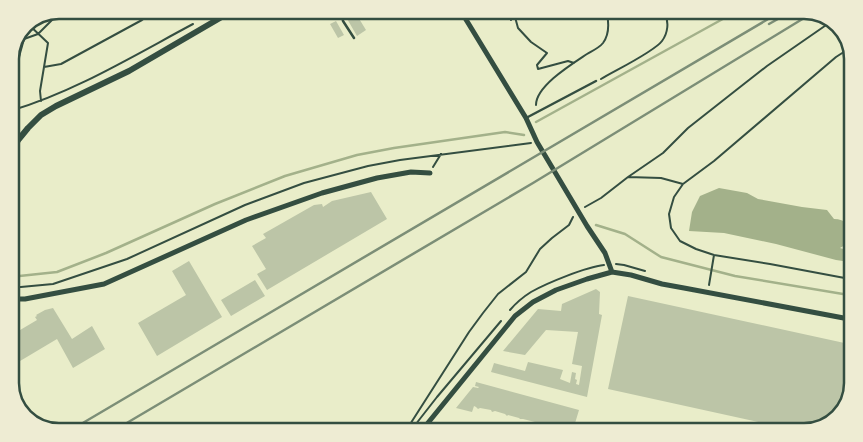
<svg xmlns="http://www.w3.org/2000/svg" width="863" height="442" font-family="'Noto Sans',sans-serif">
<rect width="100%" height="100%" fill="#e9edc9"/>
<path fill="#a3b18a" d="M719 188 747 193 758 199 802 207 827 210 834 219C854 219 857 240 840 248L850 251V262L836 260 776 244 724 233 689 231 692 212 700 196Z"/>
<g fill="none" stroke-linecap="round" stroke-linejoin="round">
<path stroke="#a3b18a" stroke-width="2.5" d="M536 122 730 15
M596 225 625 234 661 257 735 276 849 295
M10 277 57 272 106 253 215 204 285 176 357 155 394 148 505 132 524 135"/>
</g>
<path fill="#bcc5a7" d="M355 12 366 30 357 36 346 17Z
M336 21 344 35 338 38 330 24Z
M371 192 387 219 267 290 257 274 266 269 252 246 266 238 263 234 314 205 322 204 323 207 332 201Z
M189 261 222 317 157 356 138 323 186 295 172 271Z
M255 280 265 296 231 316 221 300Z
M596 289 600 292 599 314 602 315 587 397 491 372 494 363 525 371 528 362 563 370 560 379 570 383 572 372 576 373 575 379 577 380 576 384 579 385 582 366 572 364 578 332 546 330 525 355 503 351 538 309 561 311 562 304Z
M628 296 849 344 848 405 831 424 804 432 608 389Z
M53 308 72 339 92 326 105 349 73 368 57 339 10 367V336L37 320 35 317 37 316 36 315 45 310Z
M476 382 579 410 573 430H545L547 425 539 423 536 424 535 422 523 419H520L519 418 508 415 507 416 505 414 495 411 492 412 491 410 480 408 478 409 476 407 474 406 472 412 456 408 473 387 478 388 479 387 475 386Z
M14 392 31 421 18 410 12 393Z"/>
<g fill="none" stroke-linecap="round" stroke-linejoin="round">
<path stroke="#344e41" stroke-width="2" d="M507 13 511 20 516 13
M518 13 515 17 518 28 531 42 547 53 537 65 538 69 568 61 574 63
M27 23 48 43 40 91 41 101
M44 67 61 64 142 20 155 11
M601 79C614 71 654 52 662 41 668 33 669 22 665 14
M10 89 24 39 38 34 62 10
M536 105C536 86 572 64 587 54 592 51 599 48 603 43 609 35 609 24 607 14
M10 111C74 92 133 56 193 24
M10 136C13 128 13 120 12 111
M433 167 441 154
M628 177 661 178 683 184
M585 207 601 198 628 177 663 153 688 128 735 91 767 66 832 21
M616 264 624 265 645 271
M850 279 770 264 714 255 696 249 680 241 671 228 669 214 674 197 683 184 714 161 836 57 850 48
M709 285 714 255
M10 288 53 284 127 259 245 205 304 183 368 166 400 160 531 143
M510 310C516 303 523 297 531 292 547 283 586 267 604 265
M407 429 469 332 483 313 498 294 526 272 540 249 552 238 569 225 573 217
M412 429 437 397 501 321"/>
<path stroke="#344e41" stroke-width="2.5" d="M345 12 342 16 343 21 354 38
M526 118 596 81"/>
<path stroke="#344e41" stroke-width="5" d="M462 13 526 118 537 142 587 226 605 253 612 272
M10 299H25L104 284 246 220 322 193 377 178 411 172 430 173
M423 429 515 316 533 302 556 290 587 279 612 272 631 275 662 284 684 288 849 319"/>
<path stroke="#344e41" stroke-width="6" d="M10 153 19 139 28 128 41 115 56 106 129 71 232 11"/>
<path stroke="#7c8e77" stroke-width="2.5" d="M769 24 785 15
M76 427 775 15
M120 427 533 183 809 15"/>
</g>
<path d="M0 0H863V442H0ZM59 19H804A40 40 0 0 1 844 59V383A40 40 0 0 1 804 423H59A40 40 0 0 1 19 383V59A40 40 0 0 1 59 19Z" fill="#eeecd3" fill-rule="evenodd"/>
<path fill="none" stroke="#344e41" stroke-width="2.5" d="M59 19H804A40 40 0 0 1 844 59V383A40 40 0 0 1 804 423H59A40 40 0 0 1 19 383V59A40 40 0 0 1 59 19Z"/>
</svg>
